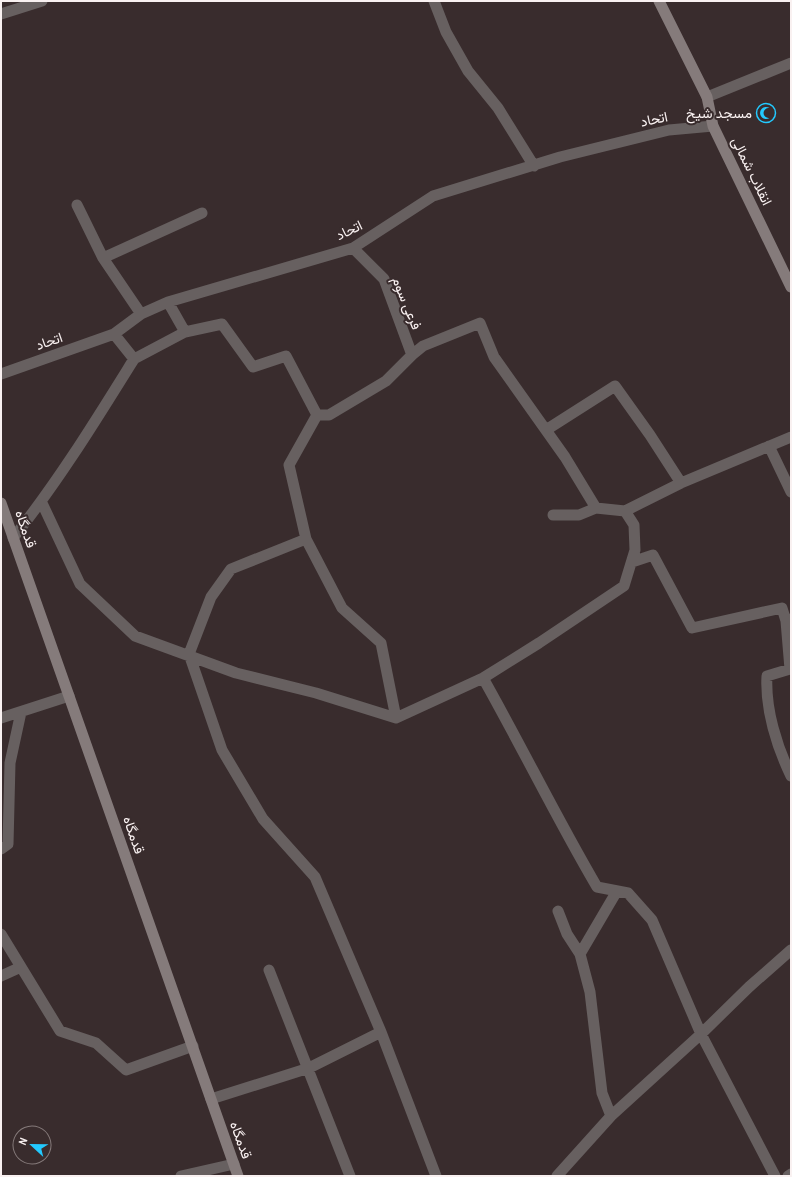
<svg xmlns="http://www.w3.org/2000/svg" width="792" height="1177" font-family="'Archivo Narrow',Vazirmatn,sans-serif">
<rect width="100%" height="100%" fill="#392c2d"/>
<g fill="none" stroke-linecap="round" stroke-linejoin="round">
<path stroke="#676060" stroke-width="11" d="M434 1 446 32 468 71 498 108 534 166
M707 97 791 63
M77 205 103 258 141 314
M353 248 384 279 412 355
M103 258 202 213
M168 302 185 332 222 324 253 367 286 356 317 415 289 465 306 539
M134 359 185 332
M1 374 114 334 141 314 168 302 353 248 433 196 560 157 669 130 713 126
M317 415H329L386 381 412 355 423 346 480 323 494 357 565 457 596 508 625 511
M546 430 615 386 650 435 681 483
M769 446 791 492
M42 503 80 584 135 636 236 673 316 693 396 718 483 678 539 643 624 586 635 550 634 525 625 511 681 483 791 437
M553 515H579L596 508
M13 538C58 482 96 420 134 359L114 334
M632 562 653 555 692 628 782 608 786 621 791 619
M786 621 790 669 767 676C765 709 777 747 791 776
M483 678C522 747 557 819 597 887L628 893 652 920 701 1034 775 1176
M1 718 69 696
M396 718 381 643 342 608 306 539 231 569 211 597 189 654 222 750 263 819 315 877 381 1032 436 1176
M1 849 8 844 10 763 21 712
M558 911 567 934 580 954
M1 934 60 1031 96 1043 126 1070 193 1046
M269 970 350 1176
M1 976 21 967
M211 1099 309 1068 381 1032
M611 1116 602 1093 590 992 580 954 617 891
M181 1176 234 1164
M557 1176 611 1116 701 1034 749 987 791 950"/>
<path stroke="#676060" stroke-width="11" d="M1 14 42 1
M788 1176 791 1174"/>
<path stroke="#857b7b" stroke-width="11" d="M659 1 707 97 713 126 791 287
M1 503 238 1176"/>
</g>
<defs>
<g id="mosque-ring" transform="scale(1)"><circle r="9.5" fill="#392c2d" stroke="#23c9fe" stroke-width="1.5"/><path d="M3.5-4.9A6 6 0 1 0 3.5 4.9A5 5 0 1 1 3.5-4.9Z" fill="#23c9fe"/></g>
</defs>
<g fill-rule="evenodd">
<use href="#mosque-ring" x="766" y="113"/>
</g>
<g text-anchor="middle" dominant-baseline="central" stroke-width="4" stroke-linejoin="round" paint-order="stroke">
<g font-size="14" fill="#f9f1f1" stroke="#392c2d" text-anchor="end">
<text x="752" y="113">مسجد شیخ</text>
</g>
<g font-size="14" fill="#f9f1f1" stroke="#392c2d">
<text transform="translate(654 119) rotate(-12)">اتحاد</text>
<text transform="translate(752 171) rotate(64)">انقلاب شمالی</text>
<text transform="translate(349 230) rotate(-26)">اتحاد</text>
<text transform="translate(407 303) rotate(68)">فرعی سوم</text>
<text transform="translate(49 341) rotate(-19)">اتحاد</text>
<text transform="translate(26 529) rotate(71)">قدمگاه</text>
<text transform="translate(134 835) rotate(71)">قدمگاه</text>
<text transform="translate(241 1140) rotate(70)">قدمگاه</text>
</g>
</g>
<rect width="792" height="1177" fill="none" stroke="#f9f1f1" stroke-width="4"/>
<g transform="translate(32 1145) rotate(292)"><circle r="19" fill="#392c2d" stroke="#867b7b"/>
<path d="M0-3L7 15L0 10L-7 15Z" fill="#23c9fe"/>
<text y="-6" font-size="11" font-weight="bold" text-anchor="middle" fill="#f9f1f1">N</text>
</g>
</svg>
